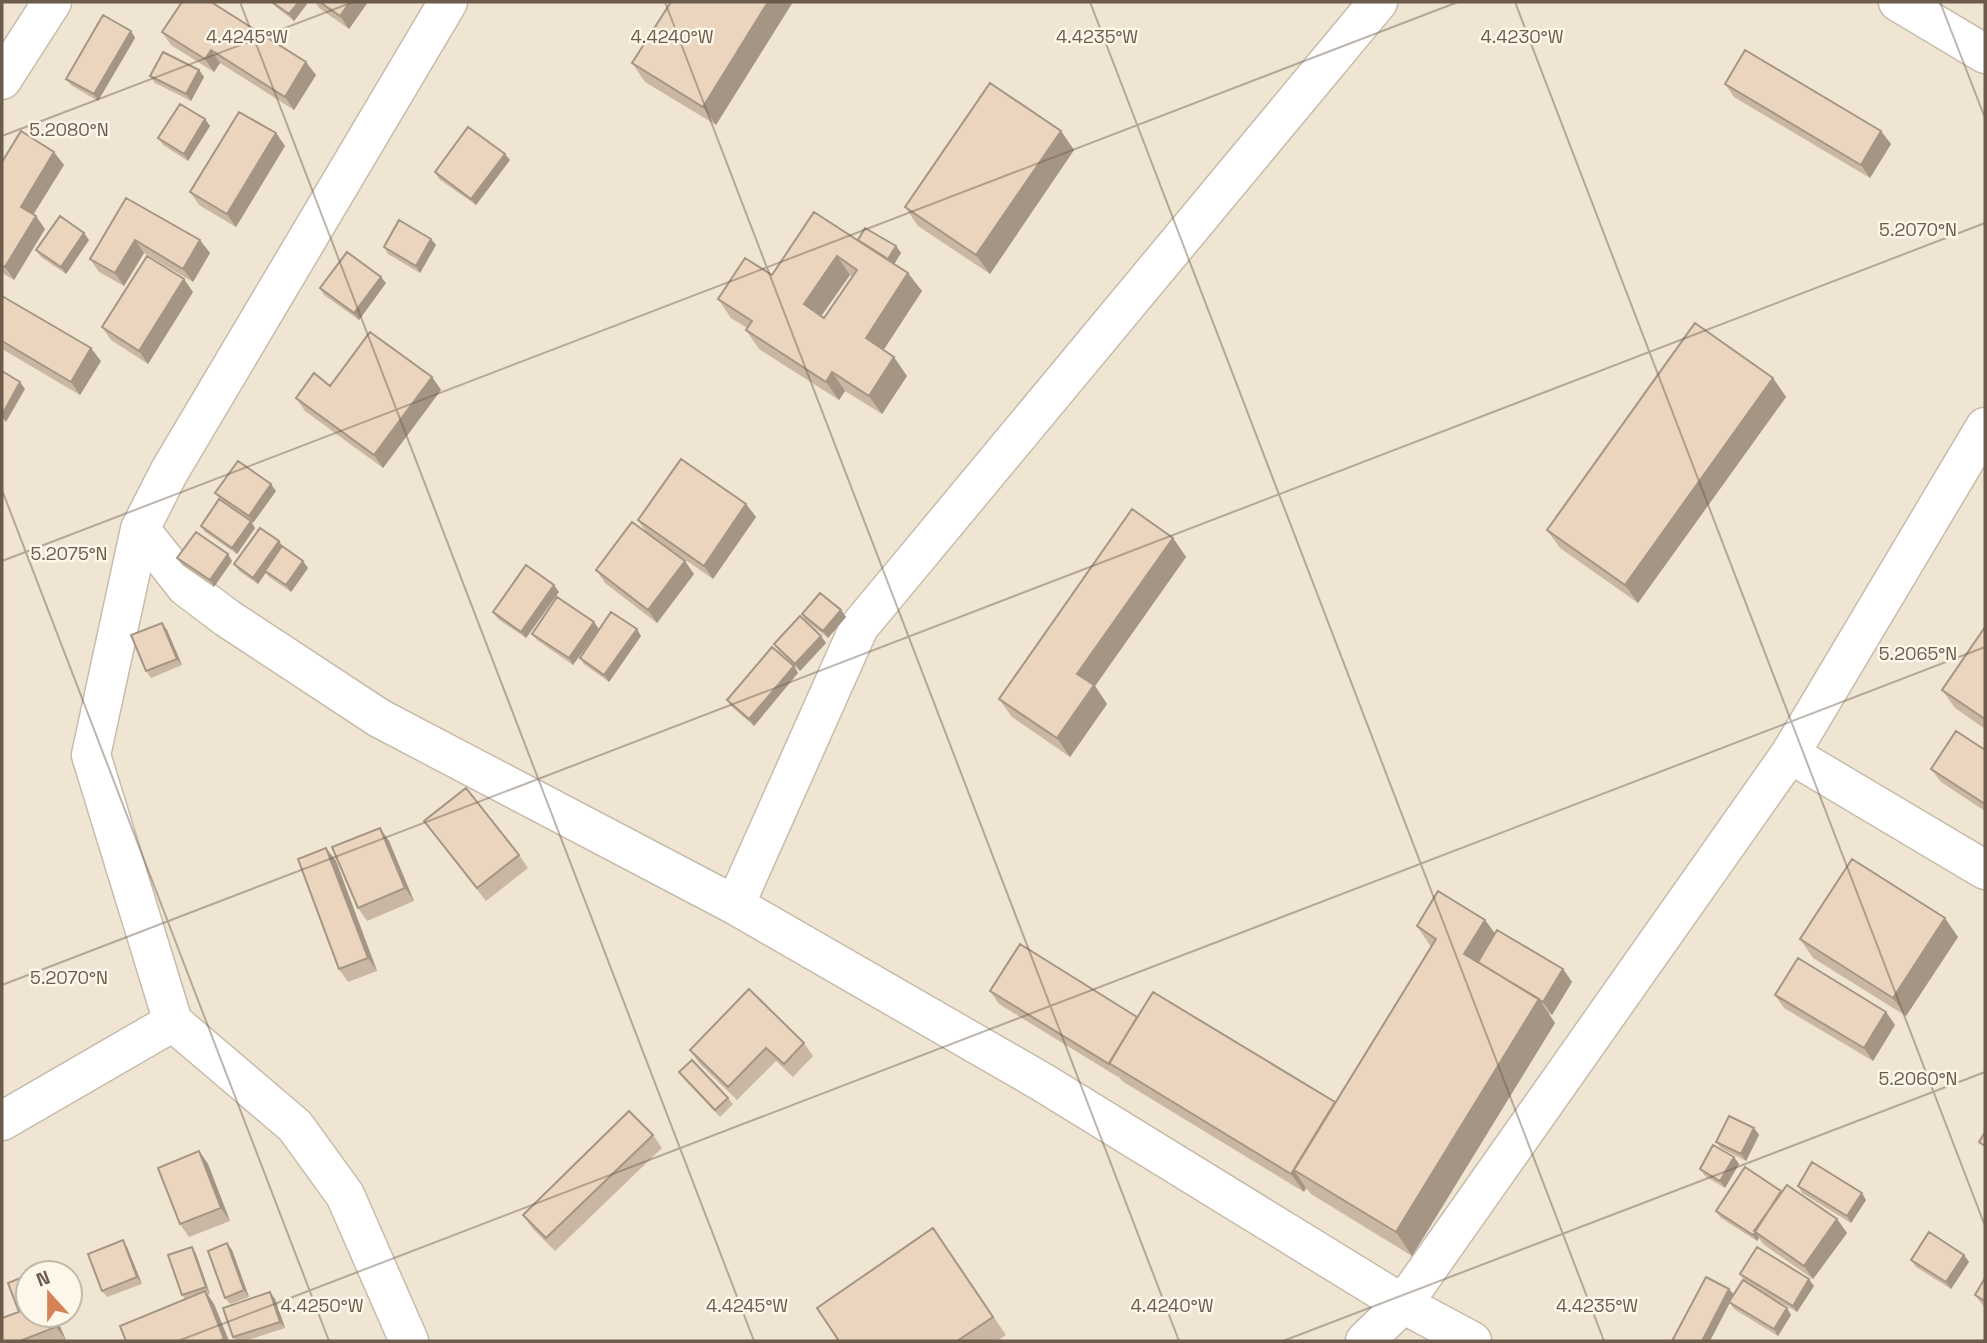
<svg xmlns="http://www.w3.org/2000/svg" width="1987" height="1343" font-family="'Space Grotesk',sans-serif">
<rect width="100%" height="100%" fill="#f9f3e3"/>
<path fill="#efe5d2" fill-rule="evenodd" d="M2 2H1985V1341H2ZM28 1273H70V1315H28Z"/>
<g fill="none" stroke-linecap="round" stroke-linejoin="round">
<g stroke="#c8bbab" stroke-width="41">
<path id="minor" d="M448 2 169 472 140 529 186 587 227 618 379 718 735 905 1042 1082 1403 1304 1472 1341
M1898 2 1985 54
M2 80 52 2
M140 529 91 755 173 1022 295 1126 345 1195 409 1341
M1790 754 1985 870
M735 905 859 627 1378 2
M2 1121 173 1022
M1365 1341 1403 1304 1790 754 1985 427"/>
</g>
<use href="#minor" stroke="#fff" stroke-width="38"/>
</g>
<path fill="#cab7a3" fill-rule="evenodd" d="M270 2H305L307 4 294 21Z
M315 2H368L349 29 319 8Z
M671 2 716 125 645 82 632 63Z
M131 31 135 38 98 101 71 85 66 79Z
M162 32 316 75 294 110 220 63 214 72 171 45Z
M199 70 204 77 191 101 155 83 150 76Z
M1725 84 1891 144 1870 178 1734 97Z
M205 119 210 126 188 161 163 145 158 138Z
M1061 131 1074 150 990 274 918 226 905 207Z
M276 133 285 146 236 227 199 205 190 192Z
M510 160 476 205 439 179 435 172Z
M2 162 64 165 33 214 45 229 14 280 2 273Z
M126 198 210 253 193 282 144 253 124 286 99 272 90 259Z
M431 239 436 245 420 273 388 254 384 247Z
M89 240 66 274 41 257 36 250Z
M858 240 896 246 901 253 894 264 922 291 883 350 907 376 882 414 845 391 839 400 759 349 746 330 747 328 731 318 718 299ZM850 275 853 277 824 318 821 316Z
M386 283 359 320 324 295 320 288Z
M193 292 148 364 111 340 102 327Z
M2 296 101 361 80 395 2 349Z
M432 377 441 390 383 468 305 411 296 398Z
M1773 378 1786 397 1638 603 1560 548 1547 530Z
M276 491 253 523 230 507 255 528 237 554 205 532 201 526 220 499 215 493Z
M746 504 756 517 713 579 661 543 694 574 657 623 605 583 596 570 646 532 638 520Z
M1173 538 1186 557 1095 686 1107 704 1070 757 1012 717 999 699Z
M283 548 308 568 291 592 269 577 266 573 258 584 239 571 234 564Z
M177 558 232 561 214 587 182 565Z
M559 592 526 638 498 619 493 612Z
M841 610 846 617 828 638 806 621 802 614Z
M594 622 599 629 573 665 537 640 532 634Z
M162 623 167 630 182 665 151 678 146 671Z
M1985 627V729L1955 708 1942 690Z
M641 636 609 682 584 664 580 658Z
M821 636 826 643 800 671 779 651 774 644Z
M794 666 798 673 754 726 731 706 727 700Z
M1985 750V811L1941 782 1931 769Z
M424 821 519 855 528 868 486 901Z
M380 828 389 841 414 901 367 921 358 908Z
M326 848 336 861 377 971 348 982 339 969Z
M1485 920 1495 934 1563 969 1572 982 1552 1015 1548 1013 1555 1023 1412 1256 1311 1194 1306 1188 1304 1192 1122 1081 1118 1076V1077L999 1004 990 991 1137 1017 1335 1103 1431 947 1417 926Z
M1958 937 1906 1016 1813 958 1800 939Z
M1775 995 1886 1012 1895 1025 1873 1061 1784 1008Z
M804 1043 813 1056 793 1077 776 1061 737 1100 699 1063 690 1050Z
M679 1072 728 1098 733 1104 720 1117 684 1079Z
M1754 1128 1759 1135 1746 1161 1721 1148 1716 1142Z
M653 1135 662 1148 555 1251 532 1228 523 1215Z
M199 1151 208 1164 230 1221 189 1237 180 1224Z
M1734 1157 1739 1164 1725 1188 1705 1176 1700 1169Z
M1798 1186 1866 1200 1851 1223 1802 1193Z
M1782 1192 1837 1219 1847 1233 1813 1279 1763 1244 1759 1238 1757 1241 1721 1218 1716 1211Z
M933 1228 1006 1335 997 1341H839Z
M227 1243 232 1250 249 1297 230 1304 225 1298Z
M127 1247 142 1284 107 1297 102 1291Z
M192 1247 196 1254 210 1294 208 1295 214 1304 229 1341H126L185 1299 182 1295Z
M1964 1255 1969 1262 1951 1289 1916 1267 1911 1260Z
M1740 1274 1814 1286 1797 1312 1745 1281Z
M1985 1278V1308L1975 1295Z
M1729 1289 1734 1295 1791 1315 1778 1336 1734 1309 1730 1303Z
M275 1299 285 1328 245 1341H236L233 1337Z
M55 1315 66 1340 63 1341H2L5 1317Z"/>
<path fill="#a49585" d="M299 2H305L307 4 294 21 289 14Z
M350 2H368L349 29 340 16Z
M768 2H793L716 125 703 107Z
M131 31 135 38 98 101 94 94Z
M211 50 220 63 214 72 205 59Z
M306 62 316 75 294 110 285 97Z
M199 70 204 77 191 101 186 94Z
M205 119 210 126 188 161 184 154Z
M1061 131 1074 150 990 274 976 255Z
M1881 131 1891 144 1870 178 1861 165Z
M276 133 285 146 236 227 227 214Z
M54 152 64 165 30 220 21 207Z
M505 154 510 160 476 205 471 199Z
M36 216 45 229 14 280 5 267Z
M84 233 89 240 66 274 61 267Z
M431 239 436 245 420 273 416 266Z
M135 240 144 253 124 286 115 273Z
M200 240 210 253 193 282 183 269Z
M896 246 901 253 893 266 888 259Z
M837 256 850 275 817 322 804 304Z
M908 273 922 291 879 357 866 338Z
M381 277 386 283 359 320 354 313Z
M184 279 193 292 148 364 139 351Z
M91 348 101 361 80 395 71 382Z
M894 357 907 376 882 414 869 396Z
M832 372 845 391 839 400 826 382Z
M432 377 441 390 383 468 374 455Z
M1773 378 1786 397 1638 603 1625 585Z
M20 382 25 389 6 422 2 417V415Z
M271 484 276 491 253 523 249 516Z
M746 504 756 517 713 579 704 566Z
M251 521 255 528 237 554 232 548Z
M1173 538 1186 557 1095 686 1107 704 1070 757 1057 738 1077 674Z
M279 541 283 547 258 584 253 578Z
M228 554 232 561 214 587 210 580Z
M303 561 308 568 291 592 286 585Z
M685 561 694 574 657 623 648 610Z
M554 585 559 592 526 638 521 632Z
M841 610 846 617 828 638 823 631Z
M594 622 599 629 573 665 569 658Z
M162 623 167 630 182 665 177 659Z
M637 629 641 636 609 682 604 675Z
M821 636 826 643 800 671 795 664Z
M794 666 798 673 754 726 749 719Z
M380 828 389 841 414 901 405 888Z
M326 848 336 861 377 971 368 958Z
M1945 918 1958 937 1906 1016 1893 998Z
M1485 920 1502 943 1486 969 1464 954Z
M1563 969 1572 982 1552 1015 1543 1002Z
M1539 999 1555 1023 1412 1256 1396 1232Z
M1886 1012 1895 1025 1873 1061 1864 1048Z
M1335 1102 1294 1170 1306 1188 1304 1192 1291 1174Z
M1754 1128 1759 1135 1746 1161 1741 1154Z
M199 1151 208 1164 230 1221 221 1208Z
M1734 1157 1739 1164 1725 1188 1720 1181Z
M1862 1193 1866 1200 1851 1223 1847 1216Z
M1837 1219 1847 1233 1813 1279 1804 1266Z
M1755 1231 1759 1238 1757 1241 1753 1235Z
M123 1240 127 1247 142 1284 137 1277Z
M227 1243 232 1250 249 1297 244 1290Z
M192 1247 196 1254 210 1294 206 1287Z
M1964 1255 1969 1262 1951 1289 1946 1282Z
M1809 1279 1814 1286 1797 1312 1793 1306Z
M1729 1289 1734 1295 1710 1341H1702Z
M205 1291 214 1304 229 1341H226L224 1339Z
M270 1292 275 1299 285 1328 280 1322Z
M1787 1308 1791 1315 1778 1336 1774 1329Z
M52 1315H55L66 1340 56 1327Z"/>
<path fill="#ebd5be" stroke="#a49585" stroke-width="2" fill-rule="evenodd" d="M182 2H211L306 62 285 97 211 50 205 59 162 32Z
M272 2H299L289 14Z
M320 2H350L340 16Z
M671 2H768L703 107 632 63Z
M103 15 131 31 94 94 66 79Z
M1745 50 1881 131 1861 165 1725 84Z
M163 52 199 70 186 94 150 76Z
M990 83 1061 131 976 255 905 207Z
M180 104 205 119 184 154 158 138Z
M239 112 276 133 227 214 190 192Z
M468 127 505 154 471 199 435 172Z
M21 131 54 152 21 207 36 216 5 267 2 265V162Z
M126 198 200 240 183 269 135 240 115 273 90 259Z
M814 212 908 273 866 338 894 357 869 396 832 372 826 382 746 330 752 321 718 299 745 258 772 275ZM837 256 857 270 824 318 804 304Z
M60 216 84 233 61 267 36 250Z
M399 220 431 239 416 266 384 247Z
M865 228 896 246 888 259 858 240Z
M347 252 381 277 354 313 320 288Z
M147 256 184 279 139 351 102 327Z
M2 296 91 348 71 382 2 341Z
M1695 323 1773 378 1625 585 1547 530Z
M370 332 432 377 374 455 296 398 314 373 330 386Z
M2 371 20 382 2 415Z
M681 459 746 504 704 566 638 520Z
M238 461 271 484 249 516 215 493Z
M219 499 251 521 232 548 201 526Z
M1132 509 1173 538 1077 674 1094 685 1057 738 999 699Z
M632 522 685 561 648 610 596 570Z
M260 528 279 541 253 578 234 564Z
M196 532 228 554 210 580 177 558Z
M282 546 303 561 286 585 265 571Z
M526 565 554 585 521 632 493 612Z
M820 593 841 610 823 631 802 614Z
M557 597 594 622 569 658 532 634Z
M611 612 637 629 604 675 580 658Z
M800 616 821 636 795 664 774 644Z
M162 623 177 659 146 671 131 635Z
M1985 627V719L1942 690Z
M772 647 794 666 749 719 727 700Z
M1956 731 1985 750V804L1931 769Z
M466 788 519 855 477 888 424 821Z
M380 828 405 888 358 908 332 847Z
M326 848 368 958 339 969 298 859Z
M1852 859 1945 918 1893 998 1800 939Z
M1438 891 1485 920 1464 954 1539 999 1396 1232 1294 1170 1436 939 1417 926Z
M1497 930 1563 969 1543 1002 1478 962Z
M1020 944 1137 1017 1109 1064 990 991Z
M1798 958 1886 1012 1864 1048 1775 995Z
M749 989 804 1043 784 1064 766 1048 728 1087 690 1050Z
M1153 992 1335 1102 1291 1174 1109 1063Z
M692 1060 728 1098 715 1110 679 1072Z
M629 1111 653 1135 546 1238 523 1215Z
M1729 1116 1754 1128 1741 1154 1716 1142Z
M1985 1132V1146L1979 1142Z
M1713 1145 1734 1157 1720 1181 1700 1169Z
M199 1151 221 1208 180 1224 158 1168Z
M1812 1162 1862 1193 1847 1216 1798 1186Z
M1745 1167 1781 1191 1753 1235 1716 1211Z
M1787 1185 1837 1219 1804 1266 1754 1231Z
M933 1228 993 1317 957 1341H839L817 1308Z
M1929 1232 1964 1255 1946 1282 1911 1260Z
M123 1240 137 1277 102 1291 88 1254Z
M227 1243 244 1290 225 1298 208 1251Z
M192 1247 206 1287 182 1295 168 1255Z
M1757 1247 1809 1279 1793 1306 1740 1274Z
M28 1275V1315H52L56 1327 20 1341H2V1318L19 1312 8 1283Z
M1706 1277 1729 1289 1702 1341H1672Z
M1985 1278V1301L1975 1295Z
M1743 1280 1787 1308 1774 1329 1729 1302Z
M205 1291 224 1339 219 1341H126L120 1326Z
M270 1292 280 1322 233 1337 223 1308Z"/>
<path fill="none" stroke="#6d5c4c" stroke-width="2" stroke-opacity="0.45" d="M240 2 754 1341M665 2 1179 1341M1090 2 1604 1341M1515 2 1985 1226M1940 2 1985 118M2 136 353 2M2 490 329 1341M2 561 1458 2M2 985 1985 223M178 1341 1985 647M1283 1341 1985 1072"/>
<g font-size="18" text-anchor="middle" fill="#6d5c4c" stroke="#fcf7e8" stroke-width="5" stroke-linejoin="round" paint-order="stroke">
<text x="247" y="43">4.4245°W</text>
<text x="672" y="43">4.4240°W</text>
<text x="1097" y="43">4.4235°W</text>
<text x="1522" y="43">4.4230°W</text>
<text x="69" y="136">5.2080°N</text>
<text x="1918" y="236">5.2070°N</text>
<text x="69" y="560">5.2075°N</text>
<text x="1918" y="660">5.2065°N</text>
<text x="69" y="984">5.2070°N</text>
<text x="1918" y="1085">5.2060°N</text>
<text x="322" y="1312">4.4250°W</text>
<text x="747" y="1312">4.4245°W</text>
<text x="1172" y="1312">4.4240°W</text>
<text x="1597" y="1312">4.4235°W</text>
</g>
<rect width="1987" height="1343" fill="none" stroke="#6d5c4c" stroke-width="7"/>
<g transform="translate(49 1294) rotate(339)"><circle r="33" fill="#fcf7e8" stroke="#c3b9aa" stroke-width="2"/>
<path d="M0-5L12 26L0 18L-12 26Z" fill="#d48256"/>
<text y="-10" font-size="19" font-weight="bold" text-anchor="middle" fill="#6d5c4c">N</text>
</g>
</svg>
